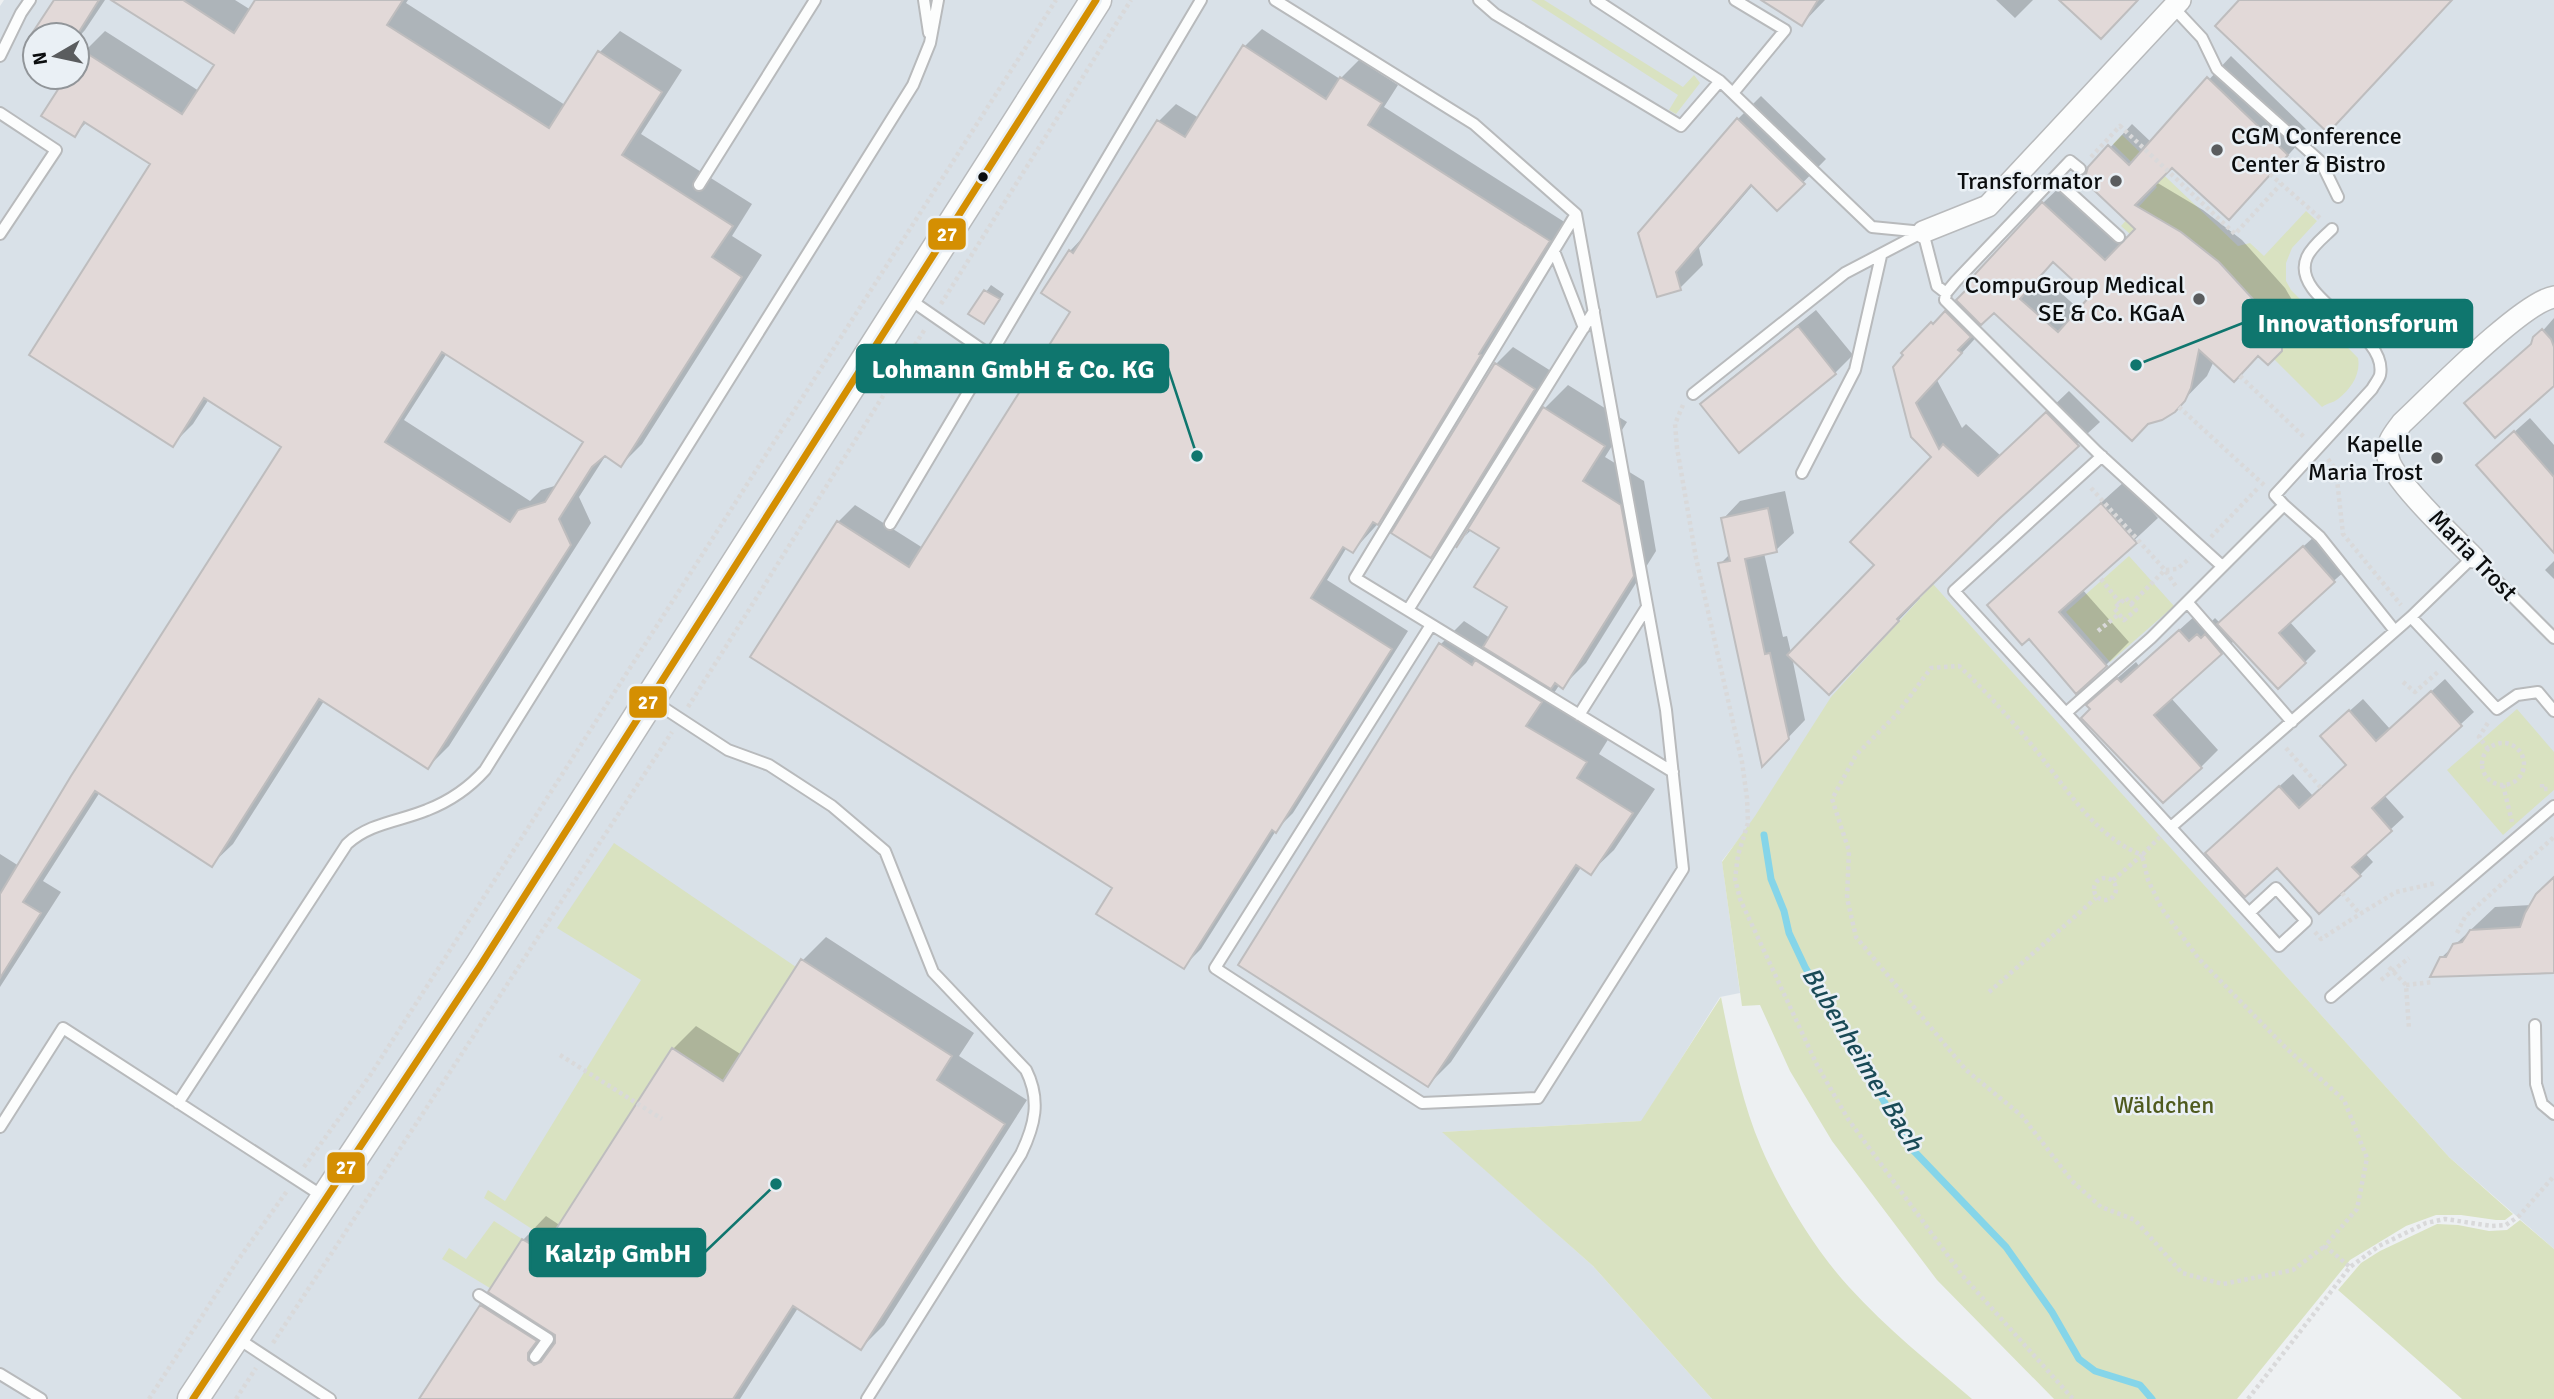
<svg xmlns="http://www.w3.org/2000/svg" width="2554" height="1399" font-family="Signika,sans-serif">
<rect width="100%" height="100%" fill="#edf0f2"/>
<path fill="#d9e1e8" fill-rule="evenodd" d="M4 0H2554V1249L2449 1157 1933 585 1722 861 1740 993 1720 997 1642 1121 1443 1132 1593 1266 1712 1399H0V6ZM35 35H77V77H35Z"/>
<path fill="#d9e2c1" d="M1531 0H1544L1683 87 1694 75 1700 83 1676 114 1669 110 1678 95Z
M2122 135 2238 246 2250 243 2264 256 2306 211 2317 221 2292 248 2286 263V281L2291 290 2358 358C2361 374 2351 389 2338 399 2333 403 2327 403 2322 407L2274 359 2282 351V343L2263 310 2219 262 2181 232 2130 234 2121 226 2157 187 2113 144Z
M2129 556 2174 606 2110 662 2066 612Z
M1933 584 2449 1157 2513 1214 2505 1220H2496L2461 1215H2436L2406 1226 2350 1260 2237 1399H2054L1937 1280 1832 1141 1790 1071 1760 1005 1742 1006 1722 862 1755 816 1831 697Z
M2517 709 2554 752V790L2503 835 2447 770Z
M614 843 796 967 723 1081 671 1048 549 1240 484 1198 488 1190 505 1201 641 980 557 928Z
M1721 997C1731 1047 1741 1100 1761 1147 1781 1194 1815 1250 1849 1287 1886 1328 1930 1363 1972 1399H1712L1593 1266 1442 1132 1641 1121Z
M2520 1220 2554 1249V1399H2462L2338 1290 2361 1263 2380 1251 2437 1224 2458 1225 2489 1231 2507 1230Z
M494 1221 522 1239 495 1281 566 1334 442 1259 449 1248 466 1259Z"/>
<path fill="#0003" fill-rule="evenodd" d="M56 0H105L85 30 77 39V35H40Z
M115 0H235L251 10 257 0H408L406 3 565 105 600 52 620 31 682 70 641 134 752 204 732 236 762 255 642 444 621 465 606 455 579 497 591 523 449 746 428 767 324 701 233 844 212 864 100 792 43 881 61 892 0 987V854L19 866 283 446 209 399 193 424 172 445 153 164 87 122 74 135 68 77H77V63L84 52 105 31 199 91 216 65ZM447 353 585 442 558 485 541 490 530 501 404 420Z
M1764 0H1825L1802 24Z
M1996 0H2033L2015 18Z
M1262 29 1340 79 1359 60 1398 85 1384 107 1566 223 1496 335 1498 337 1395 505 1353 551 1347 547 1327 580 1408 631 1293 813 1277 829 1201 949 1183 967 1115 887 838 522 855 505 923 548 1072 311 1070 251 1088 232 1159 121 1176 104 1199 118 1244 47Z
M2231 56 2309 132 2251 196 2172 166 2156 182 2203 210 2242 240 2285 288 2304 320V326L2268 363 2259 354 2214 361 2207 376 2174 410 1994 311 1979 327 1983 330 1937 380 1962 428 1966 424 2001 456 2069 391 2100 422 1997 517 1917 596 1920 598 1851 670 1792 657 1805 720 1764 763 1720 564 1730 554 1723 519 1740 501 1785 491 1794 533 1776 550 1764 553 1783 637 1787 636 1791 653 1876 565 1934 456 1913 436 1904 353 1954 301 1956 303 1970 288 2043 203 2066 181 2129 239 2138 229 2083 177 2132 124 2151 142ZM2054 261 2092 296 2080 310 2041 275Z
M1761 96 1826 159 1777 209 1753 185 1699 248 1703 265 1680 288 1658 295 1738 119Z
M991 285 1004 294 984 322 971 313Z
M1816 310 1853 355 1835 373 1739 450 1702 404 1720 387Z
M2554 318V384L2467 403 2534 341Z
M1513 347 1551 371 1448 539 1431 556 1496 364Z
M1568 385 1627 422 1605 457 1644 481 1656 551 1586 663 1563 686 1560 684 1548 702 1609 738 1599 754 1655 789 1614 850 1590 873 1582 866 1451 1062 1428 1085 1440 645 1464 621 1490 638 1510 607 1501 547 1472 529 1465 536 1545 408Z
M2530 418 2554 445V550L2494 450Z
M2125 481 2158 518 2082 589 2129 642 2106 665 2012 583Z
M2315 536 2346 570 2289 621 2316 651 2305 662 2234 641 2171 698 2218 750 2201 767 2092 709 2106 688 2136 662 2139 666 2197 614 2207 626 2215 618 2219 622Z
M2554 561V579L2545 570Z
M2445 679 2474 712 2384 795 2404 817 2365 853 2373 862 2360 875 2277 866 2220 840 2293 774 2313 796 2348 764 2336 723 2363 699 2390 729Z
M2554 878V971L2441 958 2495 907 2531 905Z
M826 937 974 1033 959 1056 1027 1100 884 1325 861 1348 798 1308 740 1399H422L481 1306 494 1293 491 1291 523 1240 546 1216 561 1226 673 1049 696 1026 742 1055 803 960ZM551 1330 556 1334V1341L550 1336Z"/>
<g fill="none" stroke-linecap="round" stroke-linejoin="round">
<path stroke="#85d5e9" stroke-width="7" d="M1764 835 1771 879 1784 911 1789 933 1805 967 1912 1149 2006 1247 2052 1312 2079 1359 2095 1371 2140 1385 2152 1399"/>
</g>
<path fill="#e2d9d8" stroke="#bebdbe" stroke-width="2" fill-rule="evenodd" d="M54 0H99L77 35H31Z
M111 0H183L234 33 255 0H403L387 25 549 128 598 51 662 92 622 155 733 226 712 257 742 277 621 467 605 456 592 467 559 519 571 545 428 769 319 699 212 867 95 791 23 902 41 913 0 978V894L71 776 281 447 204 398 173 447 29 355 150 164 84 122 75 137 41 116 66 77H77V47L182 114 214 65ZM442 352 583 442 545 502 518 510 510 522 385 442Z
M1761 0H1818L1802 26Z
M2059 0H2138L2101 39Z
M2239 0H2452L2328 133 2215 26Z
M1243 45 1326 99 1340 77 1382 103 1368 125 1550 241 1479 354 1481 355 1378 525 1373 522 1353 553 1343 547 1311 598 1392 649 1276 833 1272 830 1184 969 1096 914 1112 888 750 657 837 521 909 567 1070 312 1041 293 1069 250 1073 253 1157 120 1185 137Z
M2207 77 2288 155 2229 220 2172 168 2135 205 2181 232 2219 262 2263 310 2282 343V351L2268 365 2258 356 2234 382 2199 350 2191 388 2185 401 2175 412 2162 420 2148 424 2132 441 1994 313 1981 325 1956 300 1967 289 1964 286 2042 202 2105 260 2135 229 2080 177 2086 174 2088 167 2108 145 2129 165ZM2053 262 2090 296 2058 332 2020 299Z
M1737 118 1805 184 1777 211 1751 185 1676 272 1681 290 1657 297 1638 233Z
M984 290 1000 299 984 324 968 314Z
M1945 311 1971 337 1958 350 1962 353 1916 403 1939 449 1943 444 1978 476 2046 412 2079 446 1999 519 1897 619 1899 621 1829 695 1787 655 1874 565 1850 542 1931 457 1911 437 1893 367 1903 355 1901 353 1931 322 1933 324Z
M1798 326 1836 374 1739 453 1700 404Z
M2542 329 2551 339 2554 347V386L2495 438 2464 403 2531 344 2533 337Z
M1495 363 1535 389 1431 558 1391 533Z
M1543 407 1605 446 1583 481 1621 505 1634 576 1563 689 1555 683 1551 689 1483 647 1507 607 1474 587 1499 548 1468 529 1456 548Z
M2514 431 2554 477V553L2476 465Z
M2101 503 2137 543 2059 612 2107 666 2076 694 2029 639 2022 645 1987 605Z
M1768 508 1777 552 1745 559 1765 654 1770 653 1789 739 1762 767 1718 563 1730 561 1721 518Z
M2303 546 2335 582 2279 633 2306 663 2278 689 2217 624Z
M2179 630 2189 641 2197 634 2201 638 2205 634 2222 654 2154 715 2202 768 2163 803 2081 718 2090 709 2086 705 2117 678 2121 682Z
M1439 643 1472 665 1475 660 1542 702 1526 726 1587 762 1577 778 1633 813 1591 875 1576 865 1428 1087 1238 965Z
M2431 691 2462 726 2372 808 2392 831 2352 867 2361 876 2319 914 2277 868 2245 897 2205 853 2279 786 2299 808 2346 765 2320 736 2349 710 2376 741Z
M2554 877V973L2430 977 2440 957H2446L2453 944 2462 942 2470 930 2520 927 2525 913 2536 894Z
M801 959 952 1056 937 1080 1005 1124 861 1350 793 1306 733 1399H419L480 1305 537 1341 528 1353V1360L534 1365 541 1362 555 1343V1335L488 1292 522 1239 542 1251 672 1048 723 1081Z"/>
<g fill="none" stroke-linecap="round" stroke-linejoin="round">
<g stroke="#b8babc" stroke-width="14">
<path id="lane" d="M924 0 929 33
M1275 0 1474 124 1576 214 1666 710 1683 869 1538 1098 1422 1103 1215 968 1431 625
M1479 0 1495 14 1681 126 1720 81
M1596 0 1720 81 1872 227 1923 232
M2173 7 2202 38 2217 69 2321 162 2338 197
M0 56 21 13 30 0
M1733 93 1785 30 1735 0
M0 113 56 150 0 234
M2080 169 2070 161 1956 281 1946 293 1945 300 2097 452 2222 566
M2054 178 2119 237
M699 185 815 0
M1576 214 1355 578 1673 772
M1923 232 1937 286 1946 293
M1554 251 1584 328
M909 299 990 355
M1693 394 1845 273 1923 232
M2102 456 1954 591 2249 913 2279 946 2306 921 2276 888 2249 913
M1802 473 1855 370 1881 256
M2284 505 2275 495 2372 389C2374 385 2379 379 2380 375 2389 330 2288 300 2307 257 2312 246 2324 237 2332 229
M890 524 1201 0
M2188 603 2292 722
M1408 610 1594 311
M2411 617 2497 709 2517 695 2538 692 2554 711
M650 699 728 750 769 765 832 806 885 851 933 972 1026 1070C1041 1100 1035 1125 1021 1154L867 1399
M2067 712 2151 638 2284 505 2320 537 2395 631
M1579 715 1647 607
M2171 827 2411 617 2473 557 2554 638
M2331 997 2554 806
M2535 1025 2536 1084 2542 1104 2554 1114
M178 1103 347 844C369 823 401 821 427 810 450 801 469 788 485 770L913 85 930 43 938 0
M0 1127 63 1028 324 1197
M479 1295 548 1339 535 1357
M237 1338 330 1399
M0 1374 41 1399"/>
</g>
<g stroke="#b8babc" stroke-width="24">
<path id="street" d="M1923 232 1988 206 2180 0
M2473 557C2455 539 2391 478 2388 457 2386 442 2394 434 2402 423 2430 397 2522 302 2554 297"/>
</g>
<g stroke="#b8babc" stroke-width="33">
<path id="secondary" d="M193 1399 480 966 1096 0"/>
</g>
<path stroke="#d9d9da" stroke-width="4.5" stroke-dasharray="3.5 3.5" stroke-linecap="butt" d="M2091 157 2120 126 2235 234 2281 184
M2270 174 2321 219
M941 304 1131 0
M2240 376 2304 437
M1683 405 1675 424 1677 448 1696 558 1742 762 1747 798 1748 823 1738 855 1735 879 1740 899 1817 1065 1848 1119 1962 1275 2073 1399
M2179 407 2264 485
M2328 459 2336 470 2343 534 2401 605
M2091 488 2165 570 2177 588
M2211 537 2258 488
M2101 579 2120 603
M2126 598 2136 610 2124 620 2114 608Z
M2131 604 2165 570 2177 569 2190 558
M2098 631 2119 614
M2403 682 2415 692 2439 671
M688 707 925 329
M2482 764a21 21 0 1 1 42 0a21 21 0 1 1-42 0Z
M2286 748 2321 788
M2488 749 2479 737 2489 721
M2542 784V789H2550
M2503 785 2512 822
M2160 837 2142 855 2148 880 2162 909 2199 959 2287 1049 2344 1100 2367 1158 2357 1209 2325 1246 2350 1267
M2094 889a11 11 0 1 1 22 0a11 11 0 1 1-22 0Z
M2113 880 2142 855C2096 837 2068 791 2039 754 2014 723 1988 693 1959 666L1931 668 1896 715 1856 755 1832 799 1849 851 1847 898 1856 937 1966 1070 2022 1116 2072 1181 2101 1207 2135 1220 2182 1273 2223 1284 2293 1270 2325 1246
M2342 893 2360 914 2396 892 2436 883
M2315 932 2321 939 2360 914
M2457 933 2465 917 2554 837
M2389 967 2406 985 2409 1029
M2381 980 2409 958
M2406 985 2433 982
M1989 992 2096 898
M560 1055 662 1119
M304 1167 371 1074 1056 0
M273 1343 672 732
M149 1399 238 1260 287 1191
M236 1399 256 1368
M2248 1399 2350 1267 2379 1246 2426 1223 2445 1219 2492 1226 2506 1225 2519 1216 2554 1176"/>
<use href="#lane" stroke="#fcfdfd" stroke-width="10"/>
<use href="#street" stroke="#fcfdfd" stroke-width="21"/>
<use href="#secondary" stroke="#fcfdfd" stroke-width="30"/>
<g stroke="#eaf0f5" stroke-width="12">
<path id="bus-1" d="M193 1399 480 966 1096 0"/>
</g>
<use href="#bus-1" stroke="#d48f02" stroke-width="7"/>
</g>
<g fill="#5a5c5e" stroke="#eaf0f5" stroke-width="2.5">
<circle cx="2217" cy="150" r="7"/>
<circle cx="2116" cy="181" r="7"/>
<circle cx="2199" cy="299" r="7"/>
<circle cx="2437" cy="458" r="7"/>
</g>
<circle fill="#0b0d0e" stroke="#eaf0f5" stroke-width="2.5" cx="983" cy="177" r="6"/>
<g text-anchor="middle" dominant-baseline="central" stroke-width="5" stroke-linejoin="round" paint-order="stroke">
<g font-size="24" fill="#0b0d0e" stroke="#eaf0f5" text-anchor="end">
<text x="2231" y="136" text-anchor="start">CGM Conference<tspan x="2231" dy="28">Center &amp; Bistro</tspan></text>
<text x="2102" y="181">Transformator</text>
<text x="2185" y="285">CompuGroup Medical<tspan x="2185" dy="28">SE &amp; Co. KGaA</tspan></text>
<text x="2423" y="444">Kapelle<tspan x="2423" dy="28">Maria Trost</tspan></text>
</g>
<g font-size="24" fill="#0b0d0e" stroke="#eaf0f5">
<text transform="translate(2473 555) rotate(46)">Maria Trost</text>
</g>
<g font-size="24" fill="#4f5a1e" stroke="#eaf0f5">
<text x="2164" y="1105">Wäldchen</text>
</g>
<g font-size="26" font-style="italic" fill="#194a56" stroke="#eaf0f5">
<text transform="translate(1862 1059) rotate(59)">Bubenheimer Bach</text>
</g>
</g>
<path fill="none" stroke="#0f766e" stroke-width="2.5" d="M2136 365L2243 323M1197 456L1168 368M776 1184L705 1252"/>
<g fill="#0f766e" stroke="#eaf0f5" stroke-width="2.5">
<circle cx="2136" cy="365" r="7"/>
<circle cx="1197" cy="456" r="7"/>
<circle cx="776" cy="1184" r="7"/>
</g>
<g fill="#0f766e" stroke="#0f766e" stroke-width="2.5">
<rect x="2243" y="300" width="229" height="47" rx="7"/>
<rect x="857" y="345" width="311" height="47" rx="7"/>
<rect x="530" y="1229" width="175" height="47" rx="7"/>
</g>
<g font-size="26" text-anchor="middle" font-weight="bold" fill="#fff">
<text x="2358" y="332">Innovationsforum</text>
<text x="1013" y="378">Lohmann GmbH &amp; Co. KG</text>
<text x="618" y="1262">Kalzip GmbH</text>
</g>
<g stroke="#eaf0f5" stroke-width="2.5">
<rect x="927" y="217" width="40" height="34" rx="7" fill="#d48f02"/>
<rect x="628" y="685" width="40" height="34" rx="7" fill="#d48f02"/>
<rect x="326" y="1151" width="40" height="33" rx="7" fill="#d48f02"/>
</g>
<g font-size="19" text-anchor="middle" font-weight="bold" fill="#fff">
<text x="947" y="241">27</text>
<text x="648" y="709">27</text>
<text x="346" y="1174">27</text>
</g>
<g transform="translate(56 56) rotate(261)"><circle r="33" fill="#eaf0f5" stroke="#919599" stroke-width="2"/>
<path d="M0-5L12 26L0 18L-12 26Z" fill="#5a5c5e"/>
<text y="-10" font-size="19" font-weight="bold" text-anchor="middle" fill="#0b0d0e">N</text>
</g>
</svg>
